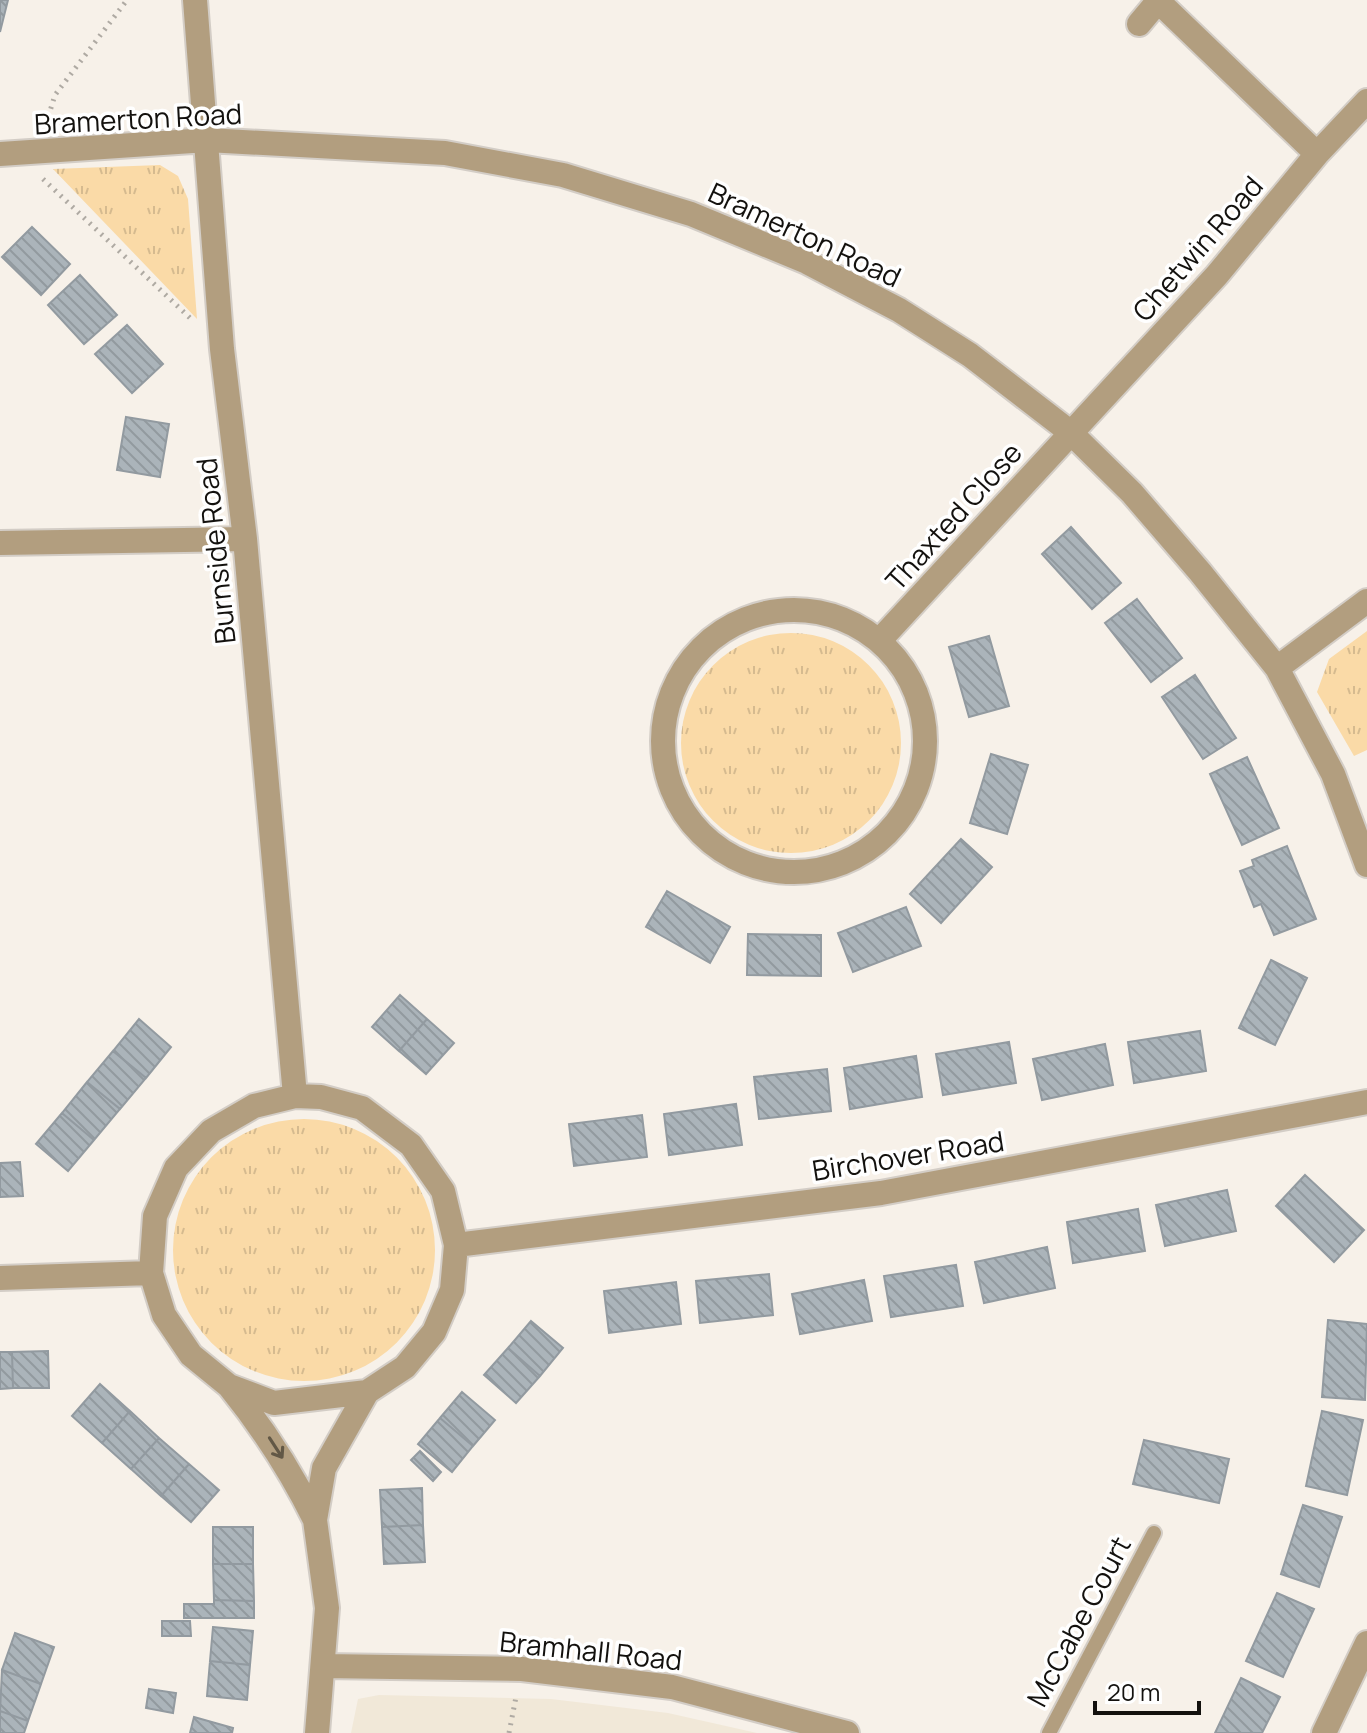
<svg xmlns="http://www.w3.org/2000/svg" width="1367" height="1733" font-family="Manrope,sans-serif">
<defs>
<pattern id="grass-tufts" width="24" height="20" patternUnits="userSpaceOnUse" patternTransform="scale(2)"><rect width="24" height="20" fill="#fadaa7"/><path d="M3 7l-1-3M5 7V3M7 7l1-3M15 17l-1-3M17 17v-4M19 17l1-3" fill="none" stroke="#d5ba8f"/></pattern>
<pattern id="building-back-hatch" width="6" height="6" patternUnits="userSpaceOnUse" patternTransform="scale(2)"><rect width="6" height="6" fill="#abb4ba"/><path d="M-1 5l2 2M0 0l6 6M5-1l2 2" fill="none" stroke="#929a9f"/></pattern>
</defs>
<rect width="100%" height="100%" fill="#f7f1e9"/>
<path fill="#f1e8d8" d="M379 1695 551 1699 668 1713 757 1733H351L358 1699Z"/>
<path fill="url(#grass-tufts)" d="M160 165 178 176 188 199 197 319 53 169Z
M1367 631V750L1354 756 1317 692 1329 659Z
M681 743a110 110 0 1 1 220 0a110 110 0 1 1-220 0Z
M173 1250a131 131 0 1 1 262 0a131 131 0 1 1-262 0Z"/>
<path fill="url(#building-back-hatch)" stroke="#929aa0" stroke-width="2" d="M0 0H8L0 32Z
M32 227 70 264 41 295 2 257Z
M80 275 117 315 84 344 48 305Z
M127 325 163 364 132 393 95 354Z
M126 417 169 424 160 477 117 470Z
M1071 527 1121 583 1092 609 1042 554Z
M1137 599 1182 658 1151 682 1105 623Z
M989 636 1009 706 969 717 949 647Z
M1195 675 1236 738 1203 759 1162 697Z
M991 754 1028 765 1007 834 970 823Z
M1247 757 1279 828 1242 845 1210 774Z
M961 839 992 867 941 923 910 894Z
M1287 846 1316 919 1274 935 1261 904 1254 907 1240 871 1254 866 1252 860Z
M667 891 730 927 710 963 646 927Z
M906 907 921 946 853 972 838 933Z
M748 934 821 935V976L747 975Z
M1271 960 1307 978 1275 1045 1239 1028Z
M400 995 427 1019 399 1051 372 1027Z
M139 1019 171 1047 146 1078 113 1051Z
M427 1019 454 1043 426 1074 399 1051Z
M1200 1031 1206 1071 1134 1083 1128 1042Z
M1009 1042 1016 1083 943 1095 936 1054Z
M1105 1044 1113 1085 1042 1100 1033 1059Z
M113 1051 146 1078 120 1109 87 1082Z
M916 1056 922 1097 850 1109 844 1068Z
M827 1069 831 1111 759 1119 754 1077Z
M87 1082 120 1109 94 1140 62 1113Z
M736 1104 742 1145 669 1155 664 1114Z
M62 1113 94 1140 68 1171 36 1144Z
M642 1115 647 1157 574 1166 569 1124Z
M20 1162 23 1196 0 1197V1163Z
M1305 1175 1364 1230 1334 1262 1276 1206Z
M1227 1190 1236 1231 1165 1246 1156 1205Z
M1138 1209 1145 1251 1073 1263 1067 1222Z
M1047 1247 1055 1288 984 1303 975 1262Z
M956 1265 963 1306 891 1317 884 1276Z
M769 1274 773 1315 700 1323 696 1281Z
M864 1280 872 1321 800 1334 792 1294Z
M676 1282 681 1324 609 1333 604 1291Z
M1328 1320 1367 1324 1365 1400 1322 1397Z
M531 1321 563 1348 540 1376 508 1348Z
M508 1348 540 1376 516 1403 484 1375Z
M48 1351 49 1388H13L12 1352Z
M0 1352H12L13 1388 0 1389Z
M100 1384 130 1411 102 1443 72 1416Z
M462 1392 495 1420 473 1446 440 1418Z
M130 1411 159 1438 131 1469 102 1443Z
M1322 1411 1363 1420 1347 1495 1306 1486Z
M440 1418 473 1446 452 1472 418 1444Z
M159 1438 189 1464 161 1496 131 1469Z
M1144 1440 1229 1459 1219 1503 1133 1484Z
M420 1451 441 1472 433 1481 411 1460Z
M189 1464 219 1490 191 1522 161 1496Z
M422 1488 423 1525 382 1527 380 1490Z
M1303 1505 1342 1517 1319 1587 1281 1574Z
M423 1525 425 1562 384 1564 382 1527Z
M213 1527H253V1564H213Z
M213 1564H253L254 1601 214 1600Z
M1277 1593 1314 1609 1283 1677 1246 1661Z
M214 1600 254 1601V1618H184V1604H214Z
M162 1621H190L191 1636H162Z
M213 1627 253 1631 250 1665 210 1661Z
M15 1633 54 1647 41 1684 2 1670Z
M210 1661 250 1665 247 1700 207 1696Z
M2 1670 41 1684 28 1721 0 1711Z
M1241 1678 1280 1697 1262 1733H1215Z
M149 1689 176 1693 173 1713 146 1708Z
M0 1711 28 1721 24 1733H0Z
M194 1717 233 1728 232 1733H190Z"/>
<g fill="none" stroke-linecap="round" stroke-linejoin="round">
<g stroke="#d3cdc6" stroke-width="18">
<path id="lane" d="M1049 1733 1154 1533"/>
</g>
<g stroke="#d3cdc6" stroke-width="28">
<path id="street" d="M195 0 222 349 245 539 295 1096
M1158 1 1317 154
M1139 24 1159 0
M0 154 207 140 445 153 563 175 691 214 807 262 899 310 970 355 1070 432 1132 493 1200 572 1277 668 1333 774 1367 865
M0 543 245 539
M663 741a131 131 0 1 1 262 0a131 131 0 1 1-262 0Z
M880 640 1217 275 1317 154 1367 101
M1277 668 1367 601
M456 1245 881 1193 1367 1102
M0 1278 151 1273
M229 1386C263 1428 291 1471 315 1520L324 1468 367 1392 405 1367 434 1332 452 1290 456 1245 443 1191 411 1145 362 1108 321 1097 295 1096 254 1106 211 1131 176 1168 155 1216 151 1273 164 1315 191 1355 229 1386 274 1403 367 1392
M315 1520 327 1608 317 1733
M324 1666 522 1669 672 1687 847 1733
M1324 1733 1367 1643"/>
</g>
<path stroke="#afaaa3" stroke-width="5" stroke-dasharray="2 6" stroke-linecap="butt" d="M46 124 55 95 127 0
M43 179 190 318
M509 1733 516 1697"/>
<use href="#lane" stroke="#b29e7f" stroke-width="14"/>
<use href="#street" stroke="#b29e7f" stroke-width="24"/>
</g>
<defs><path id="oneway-shaft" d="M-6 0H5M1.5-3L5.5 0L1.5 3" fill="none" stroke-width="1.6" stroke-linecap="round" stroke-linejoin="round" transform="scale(2)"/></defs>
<use stroke="#625846" href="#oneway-shaft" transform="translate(276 1448) rotate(57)"/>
<g text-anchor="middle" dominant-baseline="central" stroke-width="7" stroke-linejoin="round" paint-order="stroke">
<g font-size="28" fill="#13110e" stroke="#fff">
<text transform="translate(138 118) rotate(-3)">Bramerton Road</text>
<text transform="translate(805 234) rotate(25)">Bramerton Road</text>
<text transform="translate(1197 248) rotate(-49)">Chetwin Road</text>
<text transform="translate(953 516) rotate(-48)">Thaxted Close</text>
<text transform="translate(215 551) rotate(-96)">Burnside Road</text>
<text transform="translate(908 1155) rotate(-9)">Birchover Road</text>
<text transform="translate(1078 1621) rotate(-62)">McCabe Court</text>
<text transform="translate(591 1650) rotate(6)">Bramhall Road</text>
</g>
</g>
<path d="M1095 1701v12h104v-12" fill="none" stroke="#13110e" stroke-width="4"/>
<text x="1107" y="1701" font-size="24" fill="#13110e" stroke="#ffffff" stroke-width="6" paint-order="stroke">20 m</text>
</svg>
